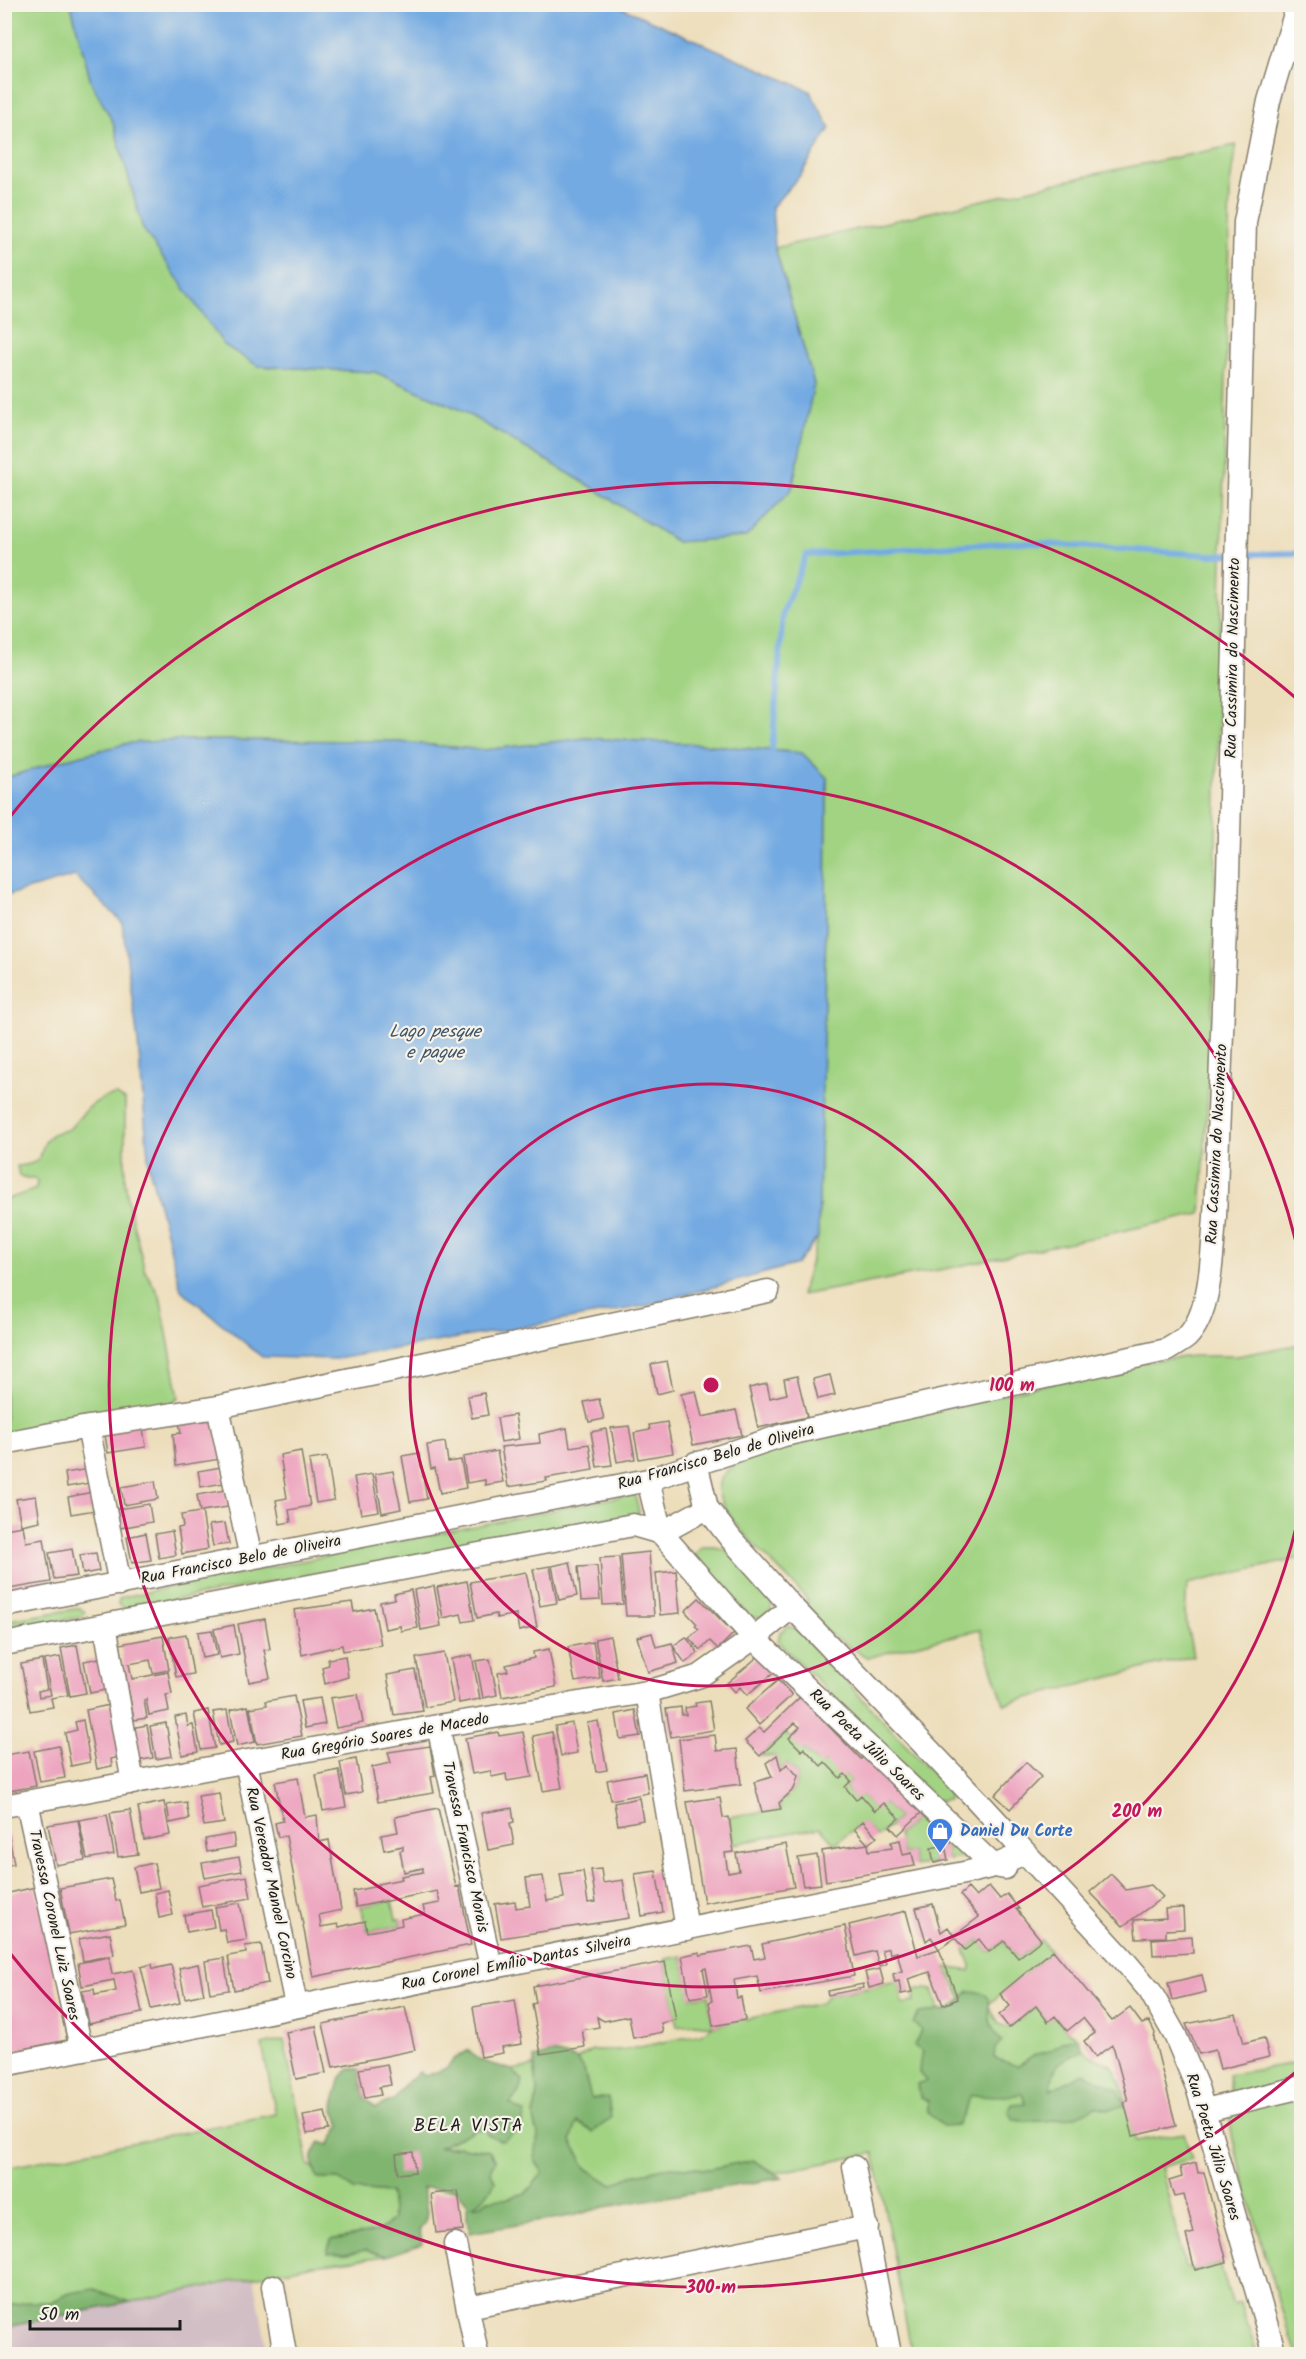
<svg xmlns="http://www.w3.org/2000/svg" width="1306" height="2359" font-family="Kalam,sans-serif">
<rect width="100%" height="100%" fill="#f7f3e8"/>
<filter id="ink" filterUnits="userSpaceOnUse"><feTurbulence type="fractalNoise" baseFrequency=".0167" numOctaves="2"/><feDisplacementMap in="SourceGraphic" scale="12" xChannelSelector="R" yChannelSelector="G"/><feConvolveMatrix kernelMatrix="1 2 1 2 8 2 1 2 1" color-interpolation-filters="sRGB"/></filter>
<filter id="wash" filterUnits="userSpaceOnUse"><feTurbulence type="fractalNoise" baseFrequency=".008" numOctaves="4" result="noise"/><feDisplacementMap in="SourceGraphic" scale="24" xChannelSelector="R" yChannelSelector="G"/><feGaussianBlur stdDeviation="1.35" result="paint"/><feColorMatrix in="noise" values="0 0 0 0 0 0 0 0 0 0 0 0 0 0 0 0 0 1.4 0 .05"/><feComposite in="paint" operator="in"/></filter>
<g filter="url(#wash)">
<rect width="100%" height="100%" fill="#eddebb"/>
<path fill="#d2bec5" d="M254 2277 268 2354H5V2328Z"/>
<path fill="#a1d382" stroke="#5e784f" stroke-width="1.5" d="M5 5H71L91 82 113 122 143 229 258 366 375 372 461 410 592 487 677 542 814 384 775 248 1109 171 1236 145 1230 185 1212 1022 1201 1214 955 1267 801 1295 818 1237 826 926 827 778 802 753 698 744 586 738 484 750 388 741 183 740 129 743 59 761 5 778Z
M116 1095 125 1100V1180L129 1207 145 1271 160 1296 179 1397 170 1406 5 1437V1200L36 1189 37 1180 19 1176 17 1166C52 1163 33 1151 51 1135 56 1131 63 1132 69 1129 72 1127 75 1122 78 1119 89 1106 99 1097 116 1095Z
M1301 1344V1558L1187 1584 1185 1616 1193 1656 1004 1704 980 1630 906 1647 868 1658 835 1638 806 1615 808 1601C785 1570 730 1530 719 1495 716 1486 721 1476 728 1470 744 1456 766 1451 786 1444L1143 1362 1193 1356H1237Z
M633 1494 635 1495 639 1512 636 1515 125 1609 118 1604 119 1599 123 1597Z
M702 1547H715L726 1550 772 1602 771 1610 760 1618 750 1617 694 1556Z
M80 1608 85 1612 81 1617 5 1631V1621Z
M788 1626 797 1629 948 1790 949 1798 948 1800 940 1801 935 1799 778 1641 780 1632Z
M785 1733 821 1765 825 1762 845 1774 851 1781 845 1787 856 1799 861 1795 875 1810 884 1803 899 1818 877 1837 863 1822 835 1844 820 1827 733 1844 729 1817 781 1809 779 1803 794 1789 798 1776 787 1764 781 1770 777 1756H760Z
M921 1813 964 1858 948 1860 945 1845 931 1848 934 1863 915 1866 912 1853 903 1855 898 1835Z
M392 1900 396 1919H401L402 1925 367 1932 361 1906Z
M979 1939 989 1952 1004 1941 1018 1958 1041 1940 1051 1952 988 2005 999 2024 1009 2028 1036 2006 1048 2021 1055 2016 1067 2031 1075 2035C1081 2053 1095 2059 1112 2065L1121 2083 1135 2141 1184 2133 1192 2159 1161 2167 1185 2267 1195 2270 1220 2264 1233 2305 1240 2303 1257 2354H912L874 2153 776 2173 753 2160 709 2169 669 2167 633 2175 612 2185 586 2168 571 2141 577 2121 601 2097 591 2099 584 2070 577 2059 592 2050H626L702 2034 712 2026 695 2024 677 2026 665 1962 666 1959 682 1956 691 1998 708 1995 713 2026 821 2003 828 1995 899 1981 903 2004 914 2002 915 1989H933L939 2010H949L962 1998 945 1967 970 1971 971 1965 965 1950Z
M284 2040 309 2166 313 2167 318 2179H339L354 2190 390 2193 393 2220 378 2231 331 2240 327 2253 345 2254 366 2250 387 2256 314 2265 5 2327V2168L276 2114 262 2045Z
M1301 2062V2084L1231 2093 1228 2075Z
M534 2066 537 2090 534 2118 538 2135 535 2159 543 2173 526 2193 505 2199 488 2200 479 2205 470 2206 495 2182 490 2170 495 2160 489 2151 457 2146 437 2148 477 2129 484 2130 518 2093 523 2081 512 2070Z
M1301 2093V2354H1297L1276 2294 1233 2140 1229 2116 1231 2110Z"/>
<path fill="#80b570" stroke="#4e6846" stroke-width="1.5" d="M969 1991 982 1992 989 1998C989 2017 989 2028 1002 2042L995 2048 994 2058 1017 2066 1034 2055 1049 2051 1062 2042 1075 2038 1079 2039 1082 2051C1058 2062 1053 2063 1051 2090L1084 2073 1118 2089 1125 2106 1109 2109 1095 2106C1079 2121 1035 2123 1014 2120L1009 2111 1012 2104 1025 2103 1022 2094 1005 2096 971 2095 958 2125 943 2126 928 2113V2101L920 2097 918 2084 926 2081 919 2073 920 2062 923 2052 914 2046 921 2030 913 2023 919 2013 949 2010Z
M469 2050 479 2060 512 2070 523 2081 518 2093 510 2104 525 2113 520 2129 502 2141 488 2135 484 2130 477 2129 439 2147 452 2148 457 2146 489 2151 495 2161 490 2170 495 2182C490 2194 482 2199 472 2206L479 2205 488 2200 505 2199 526 2193 543 2173 535 2159 538 2135 534 2118 537 2090 534 2058 553 2053 577 2059 584 2070 591 2099 608 2097 611 2118 593 2132 577 2122 571 2141 586 2168 612 2185 633 2175 669 2167 709 2169 753 2160 782 2178 604 2207 576 2215 470 2233 467 2219V2206L469 2205 456 2189 422 2188C425 2203 432 2216 420 2229L422 2244 387 2256 366 2250 345 2254 327 2253 331 2240 378 2231 393 2220 390 2193 354 2190 339 2179H318C312 2164 309 2155 320 2142L329 2145 341 2125 334 2111 335 2098 341 2077 350 2069H359L365 2098 375 2108 395 2099 406 2083 419 2072 425 2076 447 2068 454 2059Z
M94 2289 130 2302 5 2327V2306L28 2302H51L70 2293Z"/>
<path fill="#73aae2" stroke="#48637f" stroke-width="1.5" d="M71 5H616L810 91 830 128 802 173 772 207 775 248 814 384 792 489 746 537 677 542 592 487 461 410 375 372 258 366 224 345 143 229 113 122 91 82Z
M586 738 698 744 802 753 827 778 826 926 818 1237 797 1264 645 1306 336 1359 262 1357 181 1290 149 1167 138 1042 122 922 75 876 5 896V778L59 761 129 743 183 740 388 741 484 750Z"/>
<g fill="none" stroke-linecap="round" stroke-linejoin="round">
<path stroke="#73aae2" stroke-width="6" d="M772 750 783 612 806 555 1016 542 1210 555 1302 553"/>
</g>
<g id="blocks">
<path fill="#eda4bf" d="M667 1361 673 1390 657 1394 651 1364Z
M830 1375 835 1395 818 1399 813 1379Z
M797 1376 807 1417 758 1428 749 1388 767 1384 770 1398 787 1394 784 1379Z
M696 1391 702 1417 736 1410 742 1435 693 1445 681 1394Z
M484 1393 488 1415 472 1418 468 1396Z
M599 1399 604 1419 589 1422 584 1402Z
M213 1411 221 1459 176 1466 173 1434 181 1433 178 1417Z
M515 1415 519 1439 501 1442 497 1418Z
M667 1422 673 1453 639 1459 634 1433 650 1430 649 1425Z
M142 1423 146 1447 108 1453 104 1429Z
M629 1426 635 1459 617 1462 611 1428Z
M567 1428 570 1447 589 1444 593 1470 546 1478 547 1481 508 1487 501 1447 540 1443 539 1434Z
M606 1429 612 1465 597 1467 591 1432Z
M445 1442 448 1462 461 1460 466 1488 440 1493 435 1468 431 1469 427 1445Z
M301 1451 310 1506 289 1510 291 1522 280 1524 276 1500 287 1498 280 1455Z
M497 1451 503 1482 485 1485V1480L467 1483 463 1457Z
M419 1453 427 1499 410 1502 402 1456Z
M327 1457 334 1500 316 1503 309 1460Z
M221 1467 224 1483 201 1487 198 1471Z
M88 1469 90 1483 67 1487 65 1473Z
M393 1471 401 1509 382 1513 375 1474Z
M372 1474 379 1511 361 1514 354 1477Z
M155 1481 158 1499 124 1505 121 1487Z
M225 1490 228 1507 202 1511 208 1549 182 1554 178 1528 183 1527 181 1515 200 1512 197 1495Z
M93 1492 96 1510 71 1514 68 1497Z
M36 1496 40 1521 21 1525 16 1499Z
M149 1504 152 1522 120 1528 117 1509Z
M225 1523 229 1544 213 1546 209 1525Z
M23 1526 26 1542 44 1539 51 1582 9 1589 4 1561V1529Z
M172 1531 176 1555 159 1558 155 1534Z
M146 1533 151 1560 132 1563 127 1537Z
M72 1549 77 1576 54 1579 49 1553Z
M649 1552 654 1616H626L621 1555Z
M96 1553 99 1571 83 1574 80 1555Z
M619 1557 623 1604 603 1605 600 1558Z
M570 1562 577 1596 559 1600 552 1566Z
M550 1566 557 1603 540 1606 533 1569Z
M597 1566 600 1600 581 1601 578 1567Z
M676 1571 680 1613 660 1615 656 1573Z
M526 1572 537 1627 519 1631 516 1614 497 1618 496 1614 477 1618 470 1582Z
M467 1581 474 1620 463 1622 461 1614 443 1618 437 1587Z
M434 1586 441 1626 421 1630 414 1590Z
M411 1590 418 1628 401 1631 400 1626 385 1629 380 1602 395 1599 394 1594Z
M699 1598 734 1633 718 1649 710 1641 700 1650 689 1638 699 1629 695 1626 697 1624 685 1611Z
M352 1602 354 1612 374 1608 381 1645 343 1651 342 1645 302 1655 294 1610Z
M265 1619 270 1649 264 1650 270 1678 249 1682 238 1624Z
M234 1625 239 1654 220 1658 214 1629Z
M212 1630 217 1655 202 1658 198 1632Z
M652 1633 656 1647 672 1643 678 1663 648 1672 637 1637Z
M186 1634 193 1674 176 1677 169 1637Z
M163 1636 169 1670 153 1673 150 1660 129 1664 132 1679 168 1672 172 1694 166 1695 169 1711 149 1715 146 1699 144 1700 147 1718 134 1720 120 1644Z
M610 1636 618 1678 603 1681 595 1639Z
M686 1637 698 1653 685 1663 673 1646Z
M593 1642 600 1678 575 1682 568 1647Z
M77 1645 86 1693 70 1696 61 1648Z
M549 1649 556 1687 502 1697 498 1673 508 1671 506 1665 534 1658 533 1652Z
M444 1653 453 1702 425 1707 416 1658Z
M761 1654 776 1671 747 1695 740 1687 735 1692 727 1683Z
M472 1655 480 1699 459 1703 451 1659Z
M345 1656 348 1677 325 1684 322 1667 329 1665 328 1659Z
M60 1657 68 1695 51 1698 53 1707 30 1711 21 1664 42 1660 47 1689 38 1691 39 1697 51 1695 44 1660Z
M105 1657 111 1689 90 1693 84 1661Z
M490 1659 497 1695 483 1698 476 1661Z
M4 1667H7L13 1699 4 1701Z
M415 1670 423 1711 394 1715 387 1675Z
M778 1680 792 1695 759 1725 745 1709Z
M358 1694 363 1723 336 1728 330 1698Z
M294 1696 302 1736 257 1744 250 1708 267 1705 266 1701Z
M800 1697 861 1759 865 1756 897 1791 899 1790 921 1813 898 1835 890 1826 899 1818 884 1803 875 1811 861 1795 856 1800 845 1787 851 1781 845 1774 840 1778 825 1762 821 1766 804 1748 802 1751 789 1738 800 1727 795 1723 760 1756 745 1741 759 1728 764 1732Z
M320 1698 325 1724 305 1728 300 1701Z
M709 1701 714 1730 671 1737 666 1709 681 1707 682 1715H686L685 1708 696 1706 695 1703Z
M114 1704 124 1756 111 1759 112 1766 97 1769 86 1710Z
M248 1706 255 1742 237 1746 230 1710Z
M208 1710 215 1748 201 1750 194 1713Z
M227 1710 233 1742 219 1745 213 1712Z
M635 1710 640 1736 620 1739 616 1714Z
M186 1715 188 1726 193 1725 198 1752 182 1755 175 1717Z
M83 1720 90 1762 71 1766 65 1733 77 1730 75 1722Z
M598 1721 607 1770 596 1772 587 1723Z
M166 1723 172 1756 156 1759 150 1726Z
M572 1723 577 1753 561 1756 555 1726Z
M147 1725 153 1758 137 1761 131 1728Z
M498 1732 499 1736 523 1732 532 1777 507 1781 506 1774 492 1777 490 1771 472 1774 465 1738Z
M552 1732 562 1788 543 1791 533 1736Z
M715 1735 717 1751 737 1749 741 1784 685 1791 679 1739Z
M59 1746 65 1778 40 1782 34 1751Z
M430 1746 435 1776 431 1777 434 1793 378 1802 372 1767 391 1763 388 1752Z
M29 1751 36 1786 9 1791 4 1755Z
M777 1755 781 1770 787 1764 798 1776 794 1789 779 1803 781 1809 762 1812 754 1782 772 1777 766 1763Z
M356 1759 362 1792 346 1795 340 1762Z
M1026 1762 1041 1777 1010 1809 995 1795Z
M339 1770 346 1807 323 1811 316 1775Z
M645 1773 648 1793 611 1800 607 1780Z
M298 1778 305 1817 317 1815 319 1842 329 1840 341 1910 319 1915 321 1927 338 1924 339 1927 365 1921 367 1932 384 1929 402 1925 401 1919 425 1914 423 1906 440 1903 437 1891 356 1907 353 1891 378 1886 377 1884 402 1879 401 1876 423 1872V1868L404 1872 400 1851 403 1850V1846L384 1850 381 1835 398 1832 395 1817 438 1808 456 1887 459 1886 471 1945 313 1977 286 1836 278 1837 275 1823 283 1821 275 1782Z
M219 1793 224 1823 204 1826 198 1796Z
M720 1797 723 1818 729 1817 734 1852 725 1853 728 1873 739 1871 736 1853 786 1844 794 1887 704 1903 687 1802Z
M639 1798 643 1820 618 1825 614 1803Z
M164 1802 170 1835 144 1840 138 1807Z
M186 1802 189 1819 170 1823 167 1805Z
M512 1808 514 1822 510 1823 514 1845 488 1850 481 1813Z
M130 1810 138 1854 118 1857 110 1813Z
M107 1815 114 1854 87 1859 79 1820Z
M78 1820 85 1860 56 1865 48 1825Z
M863 1821 877 1837 868 1844 869 1851 892 1848 891 1842 900 1840 903 1855 912 1853 915 1866 826 1881 822 1851 868 1844 854 1829Z
M233 1834 235 1847 207 1852 205 1839Z
M4 1836H9L14 1864 4 1866Z
M945 1845 948 1860 934 1863 931 1848Z
M817 1855 821 1884 803 1886 798 1858Z
M239 1857 242 1871 205 1878 202 1863Z
M154 1863 159 1888 139 1892 134 1867Z
M601 1869 603 1883 623 1880 629 1918 501 1938 495 1904 515 1901 516 1908 530 1906 526 1878 543 1876 547 1901 564 1898 560 1874 583 1871 588 1903 596 1902 591 1870Z
M656 1871 663 1912 642 1916 635 1874Z
M1111 1874 1126 1890 1151 1885 1163 1897 1123 1926 1090 1892Z
M247 1876 251 1898 202 1907 198 1885Z
M111 1879 116 1901 120 1900 125 1924 69 1934 60 1888Z
M989 1886 1000 1899 1007 1894 1019 1909H1016L1041 1940 1018 1958 1004 1941 989 1952 979 1939 965 1950 955 1938 939 1949 931 1937 926 1941 916 1908 933 1904 941 1932 948 1927 954 1936 979 1917 960 1895 968 1888 976 1897Z
M36 1887 67 2040 4 2053V1894Z
M168 1890 173 1915 159 1918 155 1893Z
M240 1903 247 1940 227 1943 224 1929 219 1930 215 1907Z
M1183 1908 1184 1929 1166 1930V1937L1136 1938 1134 1920 1166 1918 1165 1909Z
M211 1910 214 1927 187 1932 184 1915Z
M906 1911 918 1956 939 1949 958 1999 943 2005 930 1972 908 1979 912 1992 901 1994 899 1981 895 1982 893 1974 902 1971 897 1952 890 1954 889 1948 882 1950 886 1964 879 1966 875 1951 856 1956 849 1925Z
M845 1926 854 1976 761 1993 757 1976 734 1980 737 1998 741 1997 745 2020 713 2026 709 2002 712 2001 706 1968 703 1969 708 1995 690 1998 682 1956 700 1952V1955L751 1946 754 1959 765 1957 762 1944Z
M110 1933 114 1955 83 1961 79 1939Z
M1192 1936 1193 1953 1153 1955 1152 1939Z
M261 1944 268 1983 234 1990 228 1956 246 1953 245 1946Z
M1053 1950 1112 2021 1130 2008 1142 2024 1149 2021 1155 2033 1154 2039 1176 2126 1133 2136 1124 2102 1128 2101 1114 2049 1112 2045 1095 2057 1084 2041 1095 2033 1083 2018 1067 2031 1055 2016 1048 2022 1036 2006 1009 2028 999 2015 1010 2006 1000 1994Z
M109 1957 112 1974 133 1970 142 2013 89 2024 82 1991 94 1989 95 1995 116 1991 114 1980 82 1986 78 1963Z
M224 1958 229 1990 210 1993 205 1961Z
M665 1962 676 2020 661 2023 663 2032 633 2038 629 2016 604 2021 597 2017 599 2027 582 2030 585 2047 541 2054 532 2004 536 2003 533 1986Z
M152 1964 153 1969 171 1965 180 2003 151 2009 141 1967Z
M198 1964 204 1994 185 1998 179 1968Z
M880 1969 884 1984 869 1988 865 1972Z
M1202 1975 1206 1992 1172 2000 1168 1983Z
M863 1984 864 1988 828 1995 827 1991Z
M515 2000 522 2044 502 2047 503 2053 481 2057 473 2007Z
M405 2007 415 2050 333 2067 323 2024Z
M1236 2014 1244 2043 1264 2038 1269 2057 1220 2069 1215 2050 1199 2054 1186 2024Z
M316 2026 326 2073 296 2079 286 2032Z
M387 2064 391 2085 379 2087 381 2095 365 2098 359 2069Z
M325 2112 329 2130 307 2134 303 2116Z
M413 2152 415 2172 398 2174 396 2154Z
M1196 2163 1198 2173 1204 2172 1227 2262 1195 2270 1186 2235 1194 2233 1184 2195 1174 2197 1169 2181 1182 2177 1180 2167Z
M458 2191 463 2230 436 2233 431 2194Z"/>
</g>
</g>
<g filter="url(#ink)">
<use href="#blocks" fill-opacity="0" stroke="#847d6c" stroke-width="1.5"/>
<g fill="none" stroke-linecap="round" stroke-linejoin="round">
<g stroke="#847d6c" stroke-width="25">
<path id="street" d="M218 1407 251 1558
M88 1427 120 1584
M4 1443 88 1427 218 1407 768 1291
M696 1463 707 1508 731 1539 792 1607 976 1799 1123 1959 1150 1991 1175 2035 1197 2087 1275 2354
M648 1480 661 1533 754 1638 994 1866 1005 1868
M4 1606 648 1480 784 1435 1167 1350C1173 1346 1181 1342 1187 1337 1212 1312 1212 1251 1215 1217L1228 875 1245 222 1269 101 1298 4
M105 1625 133 1783
M4 1644 633 1525 661 1533 707 1508
M647 1692 687 1929
M438 1726 491 1967
M246 1762 296 2005
M27 1802 81 2048
M4 1806 438 1726 647 1692 700 1676 754 1638 792 1607
M4 2065 969 1872 994 1866 1025 1853
M1205 2110 1302 2087
M854 2167 890 2354
M455 2244 477 2354
M273 2286 285 2354
M468 2307 867 2227"/>
</g>
<use href="#street" stroke="#fff" stroke-width="22"/>
</g>
</g>
<g fill="none" stroke="#c2185b" stroke-width="3">
<circle cx="711" cy="1385" r="301"/>
<path d="M1301 1505A602 602 0 1 1 1301 1265"/>
<path d="M1297 2071A902 902 0 0 1 5 1947M5 823A902 902 0 0 1 1297 699"/>
</g>
<defs>
<g id="shop-pin" transform="scale(1.35)"><path d="M0 17L-7.5 6A9.5 9.5 0 1 1 7.5 6Z" fill="#3f7fe0" stroke="#f7f3e8"/><path d="M-5-2.5h2.3a2.7 3.5 0 0 1 5.4 0H5L5.5 6h-11ZM-1.5-2.5h3a1.5 2.3 0 0 0-3 0Z" fill="#fff"/></g>
</defs>
<g fill-rule="evenodd">
<use href="#shop-pin" x="940" y="1831"/>
</g>
<g text-anchor="middle" dominant-baseline="central" stroke-width="4.5" stroke-linejoin="round" paint-order="stroke">
<g font-size="16" fill="#1c1c1c" stroke="#f7f3e8">
<text transform="translate(1233 658) rotate(-89)">Rua Cassimira do Nascimento</text>
<text transform="translate(1217 1144) rotate(-87)">Rua Cassimira do Nascimento</text>
<text transform="translate(716 1457) rotate(-16)">Rua Francisco Belo de Oliveira</text>
<text transform="translate(241 1560) rotate(-11)">Rua Francisco Belo de Oliveira</text>
<text transform="translate(385 1737) rotate(-10)">Rua Gregório Soares de Macedo</text>
<text transform="translate(867 1745) rotate(44)">Rua Poeta Júlio Soares</text>
<text transform="translate(465 1847) rotate(78)">Travessa Francisco Morais</text>
<text transform="translate(271 1883) rotate(78)">Rua Vereador Manoel Corcino</text>
<text transform="translate(54 1925) rotate(78)">Travessa Coronel Luiz Soares</text>
<text transform="translate(516 1963) rotate(-11)">Rua Coronel Emílio Dantas Silveira</text>
<text transform="translate(1213 2147) rotate(73)">Rua Poeta Júlio Soares</text>
</g>
<g font-size="16" font-weight="bold" fill="#366cbe" stroke="#f7f3e8" text-anchor="start">
<text x="960" y="1831">Daniel Du Corte</text>
</g>
<g font-size="18" font-style="italic" fill="#3f556b" stroke="#f7f3e8">
<text x="435" y="1032">Lago pesque<tspan x="435" dy="21">e pague</tspan></text>
</g>
<g font-size="18" letter-spacing="1.5" fill="#1c1c1c" stroke="#f7f3e8">
<text x="469" y="2126">BELA VISTA</text>
</g>
</g>
<circle cx="711" cy="1385" r="9" fill="#c2185b" stroke="#f7f3e8" stroke-width="3"/>
<g font-size="18" text-anchor="middle" font-weight="bold" fill="#c2185b" stroke="#f7f3e8" stroke-width="4.5" stroke-linejoin="round" paint-order="stroke">
<text x="1012" y="1391">100 m</text>
<text x="1137" y="1817">200 m</text>
<text x="711" y="2293">300 m</text>
</g>
<rect width="1306" height="2359" fill="none" stroke="#f7f3e8" stroke-width="24"/>
<path d="M30 2320v9h150v-9" fill="none" stroke="#1c1c1c" stroke-width="3"/>
<text x="39" y="2320" font-size="18" fill="#1c1c1c" stroke="#f7f3e8" stroke-width="4.5" paint-order="stroke">50 m</text>
</svg>
